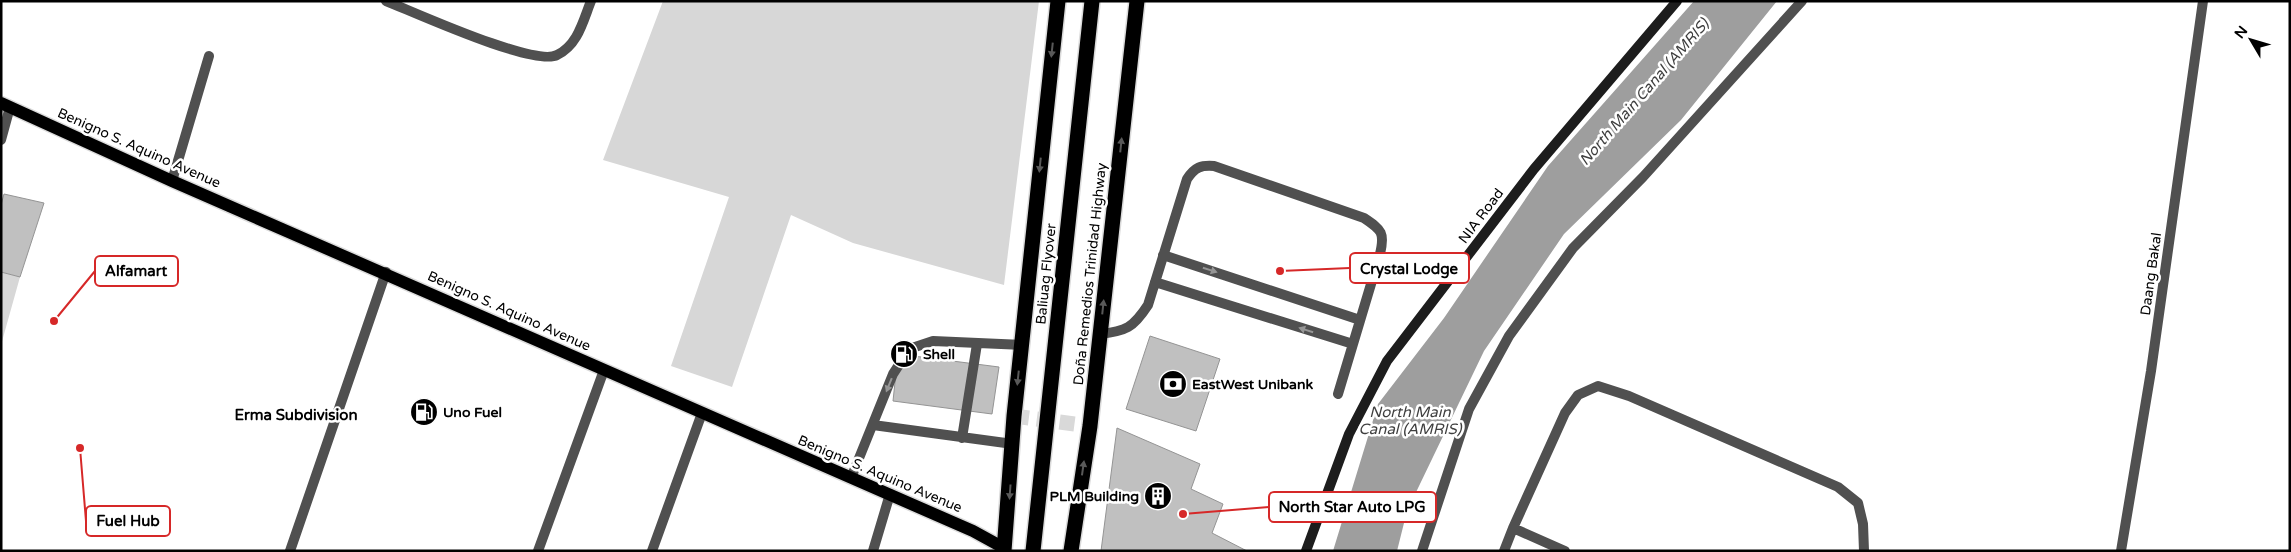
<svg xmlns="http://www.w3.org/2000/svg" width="2291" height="552" font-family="'Varela Round',sans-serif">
<rect width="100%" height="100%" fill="#fff"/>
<path fill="#d7d7d7" d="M663 1H1039L1004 285 853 243 791 215 732 387 671 366 729 197 603 160Z
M1 272 20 277 1 345Z"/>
<path fill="#9e9e9e" d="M1694 1H1777L1681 120 1564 234 1484 351 1407 511 1397 551H1333L1378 404 1444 318 1548 166Z"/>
<path fill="#c0c0c0" stroke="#949494" d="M4 194 44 203 20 277 1 272V205Z
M1150 336 1220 359 1196 431 1126 409Z
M898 354 999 367 992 414 893 401Z
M1117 428 1200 464 1191 489 1223 504 1212 533 1247 551H1101Z"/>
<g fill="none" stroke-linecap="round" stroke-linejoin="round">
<path stroke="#d9d9d9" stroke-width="15" stroke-dasharray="15 8" stroke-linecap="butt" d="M1014 416 1090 426"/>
<g stroke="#dbdbdb" stroke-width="15">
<path id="primary" d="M1 103 172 181 973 531 1004 548"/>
</g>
<g stroke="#dbdbdb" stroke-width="18">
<path id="highway" d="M1004 551 1014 416 1058 1
M1071 551 1090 426 1137 1"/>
</g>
<path stroke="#505050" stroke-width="10" d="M1 140 10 107
M172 181 209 56
M1163 255 1360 320
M1155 282 1353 344
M1100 334C1126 331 1133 328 1148 305L1187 179C1195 167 1201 165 1214 166L1364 218C1382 230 1385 233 1380 254L1338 394
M873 425 1013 444
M962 438 977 344
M851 478 893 374 906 354 915 347 933 341 1022 345
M873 551 890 494"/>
<path stroke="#505050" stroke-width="10" d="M386 1C414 12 534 67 557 55 578 45 583 21 591 1
M290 551 386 272
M538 551 604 370
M652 551 702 413
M1422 551 1469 409 1509 336 1573 248 1643 177 1802 1
M1504 551 1513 528
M1565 551 1513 528 1565 413 1578 395 1598 386 1629 396 1838 487 1858 503 1863 524 1864 551
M2121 551 2151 371 2203 1"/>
<path stroke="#1d1d1d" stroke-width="10" d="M1306 551 1349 434 1387 361 1534 169 1677 1"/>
<use href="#primary" stroke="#000" stroke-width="12"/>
<use href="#highway" stroke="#000" stroke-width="15"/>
<g stroke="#dbdbdb" stroke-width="18" stroke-linecap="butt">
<path id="highway-bridge" d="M1033 551 1092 1"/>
</g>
<use href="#highway-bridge" stroke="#000" stroke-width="15"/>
</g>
<defs><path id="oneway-solid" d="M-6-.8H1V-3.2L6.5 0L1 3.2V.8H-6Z" transform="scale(1.25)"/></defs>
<g fill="#595959">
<use href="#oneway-solid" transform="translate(1052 50) rotate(96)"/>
<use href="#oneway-solid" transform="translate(1121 145) rotate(-84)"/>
<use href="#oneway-solid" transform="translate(1040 165) rotate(96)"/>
<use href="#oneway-solid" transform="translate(1103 307) rotate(-84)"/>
<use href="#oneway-solid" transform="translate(1018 378) rotate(96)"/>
<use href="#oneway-solid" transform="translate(1083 468) rotate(-82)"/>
<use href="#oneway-solid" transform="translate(1010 492) rotate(94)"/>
</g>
<g fill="#969696">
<use href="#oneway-solid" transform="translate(1210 270) rotate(18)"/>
<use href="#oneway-solid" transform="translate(1306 330) rotate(-162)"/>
<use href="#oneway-solid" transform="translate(889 385) rotate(112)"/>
</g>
<defs>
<g id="fuel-disc" transform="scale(1.4375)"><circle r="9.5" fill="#000" stroke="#fff"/><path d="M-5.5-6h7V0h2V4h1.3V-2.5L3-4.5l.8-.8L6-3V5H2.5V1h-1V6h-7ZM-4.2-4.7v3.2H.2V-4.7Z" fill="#fff"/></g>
<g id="bank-disc" transform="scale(1.4375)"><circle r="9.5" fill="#000" stroke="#fff"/><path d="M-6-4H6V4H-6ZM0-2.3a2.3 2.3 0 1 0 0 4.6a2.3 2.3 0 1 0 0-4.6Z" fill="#fff"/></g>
<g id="building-disc" transform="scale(1.4375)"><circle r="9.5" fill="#000" stroke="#fff"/><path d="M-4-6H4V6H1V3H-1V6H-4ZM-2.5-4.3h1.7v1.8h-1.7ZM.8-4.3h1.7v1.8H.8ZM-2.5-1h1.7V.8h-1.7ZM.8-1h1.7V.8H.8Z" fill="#fff"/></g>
</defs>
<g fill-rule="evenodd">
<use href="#fuel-disc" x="904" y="354"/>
<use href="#bank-disc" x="1173" y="384"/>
<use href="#fuel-disc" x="424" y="412"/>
<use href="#building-disc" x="1158" y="496"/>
</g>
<g text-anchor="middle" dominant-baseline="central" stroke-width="5" stroke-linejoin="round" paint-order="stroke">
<g font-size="14" fill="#000" stroke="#fff">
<text transform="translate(139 148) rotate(24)">Benigno S. Aquino Avenue</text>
<text transform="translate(1481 216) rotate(-53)">NIA Road</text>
<text transform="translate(1046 274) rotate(-84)">Baliuag Flyover</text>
<text transform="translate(1090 274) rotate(-84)">Doña Remedios Trinidad Highway</text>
<text transform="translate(2151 274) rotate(-82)">Daang Bakal</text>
<text transform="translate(509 311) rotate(24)">Benigno S. Aquino Avenue</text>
<text transform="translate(880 474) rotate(23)">Benigno S. Aquino Avenue</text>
</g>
<g font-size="14" font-weight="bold" fill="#000" stroke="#fff" text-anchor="start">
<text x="923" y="354">Shell</text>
<text x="1192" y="384">EastWest Unibank</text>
<text x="443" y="412">Uno Fuel</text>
<text x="1139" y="496" text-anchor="end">PLM Building</text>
</g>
<g font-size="15" font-style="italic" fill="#3f3f3f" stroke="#fff">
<text transform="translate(1644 92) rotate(-49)">North Main Canal (AMRIS)</text>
<text x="1410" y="412">North Main<tspan x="1410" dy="17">Canal (AMRIS)</tspan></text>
</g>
<g font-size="15" font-weight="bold" fill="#000" stroke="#fff">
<text x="296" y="415">Erma Subdivision</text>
</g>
</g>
<path fill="none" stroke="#d62828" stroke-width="2" d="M1280 271L1350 268M54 321L95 271M1183 514L1269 507M80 448L86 521"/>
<g fill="#d62828" stroke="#fff" stroke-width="2">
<circle cx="1280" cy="271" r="5"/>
<circle cx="54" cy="321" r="5"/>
<circle cx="1183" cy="514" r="5"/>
<circle cx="80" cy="448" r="5"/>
</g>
<g fill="#fff" stroke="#d62828" stroke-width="2">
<rect x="1350" y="253" width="119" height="30" rx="5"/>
<rect x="95" y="256" width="83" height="30" rx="5"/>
<rect x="1269" y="492" width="167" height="30" rx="5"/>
<rect x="86" y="506" width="84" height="30" rx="5"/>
</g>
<g font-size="15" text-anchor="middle" font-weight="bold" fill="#000">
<text x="1409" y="274">Crystal Lodge</text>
<text x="136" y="276">Alfamart</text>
<text x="1352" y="512">North Star Auto LPG</text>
<text x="128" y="526">Fuel Hub</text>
</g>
<rect width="2291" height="552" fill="none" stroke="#000000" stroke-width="5"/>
<g transform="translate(2251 40) rotate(308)" stroke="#ffffff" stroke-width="4" paint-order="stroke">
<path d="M0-4L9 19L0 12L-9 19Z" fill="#000000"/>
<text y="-8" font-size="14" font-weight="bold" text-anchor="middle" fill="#000000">N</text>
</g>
</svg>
